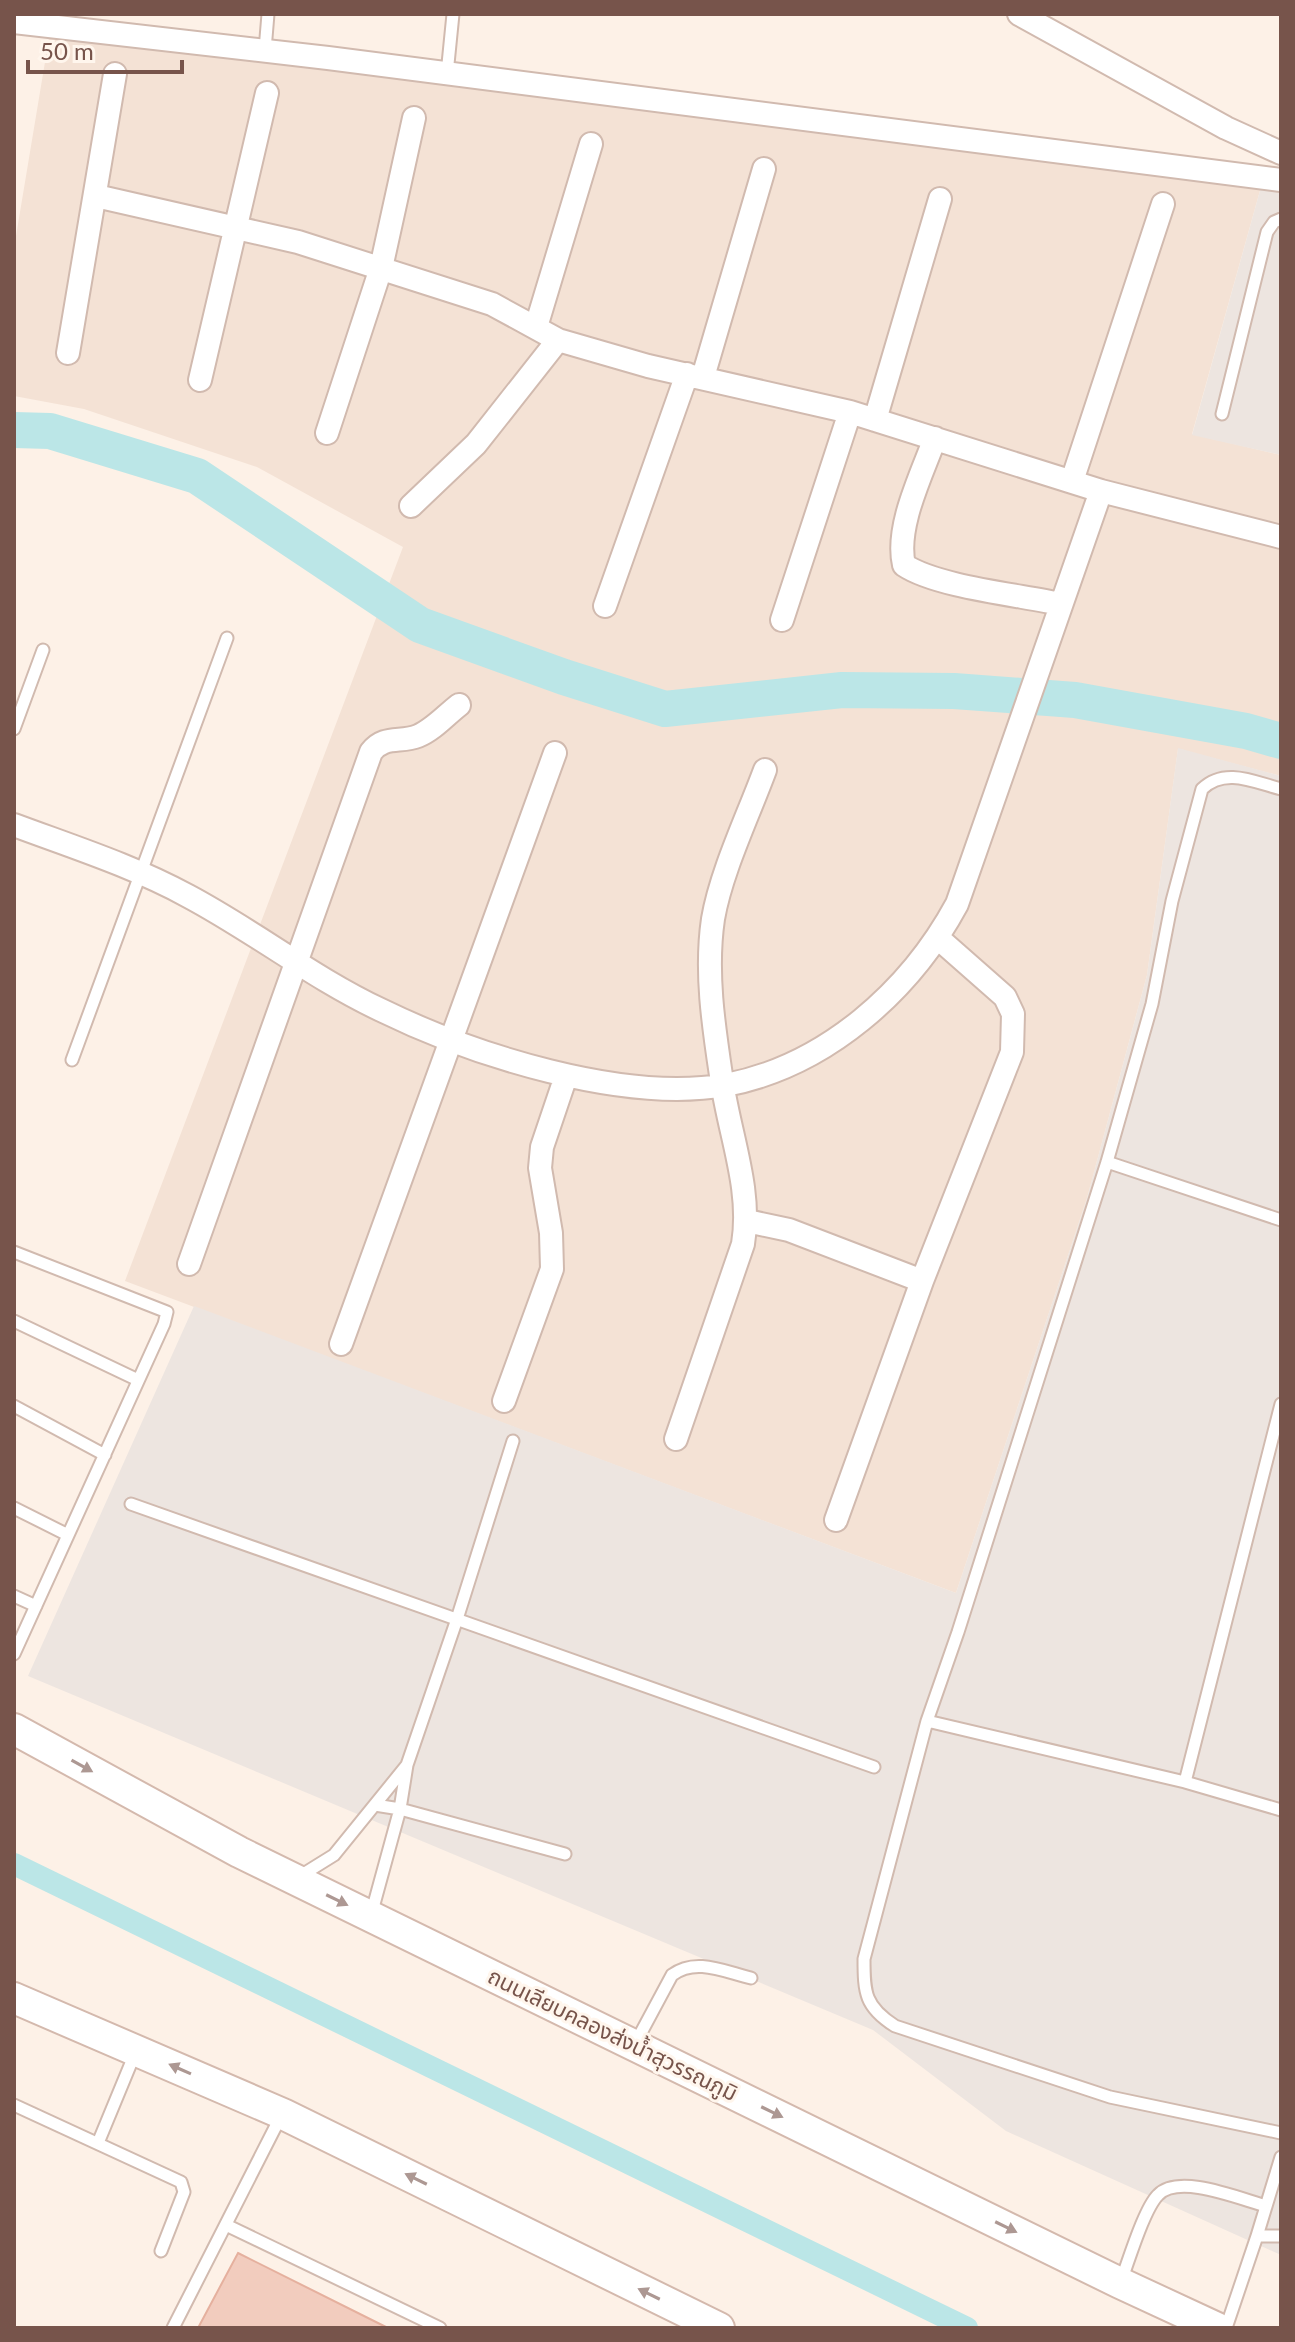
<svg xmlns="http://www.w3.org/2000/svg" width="1295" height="2342" font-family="Lato,'Noto Sans Thai',sans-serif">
<rect width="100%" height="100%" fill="#fdf1e7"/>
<path fill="#f4e2d5" d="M51 26 1261 187 1192 434 1281 455V776L1178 749 1147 975 1087 1198 956 1593 125 1281 403 547 257 467 84 409 14 396V248Z"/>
<path fill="#ede5e0" d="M1261 187 1281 189V455L1192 435Z
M1178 748 1281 776V2255L1006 2131 873 2030 28 1676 194 1306 956 1593 1087 1198 1147 975Z"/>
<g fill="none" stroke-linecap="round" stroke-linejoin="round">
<path stroke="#bbe6e7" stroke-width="22" d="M14 1864 967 2328"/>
<path stroke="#bbe6e7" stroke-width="36" d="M14 430 50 431 197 476 420 625 564 677 665 709 842 690 954 691 1075 700 1246 731 1281 741"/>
</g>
<path fill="#f2ccbe" stroke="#e5b09e" stroke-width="2" d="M238 2253 388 2328H198Z"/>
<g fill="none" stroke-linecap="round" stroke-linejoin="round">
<g stroke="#d1baaf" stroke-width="15">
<path id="service" d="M265 50 268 14
M447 74 453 14
M1222 414 1267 232 1274 222 1281 219
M14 729 43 650
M1281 789C1254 782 1225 767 1202 789L1172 901 1152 1004 1107 1162 958 1632 927 1721 864 1959C864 1993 865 2007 895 2026L1110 2097 1281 2133
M72 1060 227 638
M1107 1162 1281 1220
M14 1252 167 1312 164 1324 14 1654
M14 1321 138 1380
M14 1406 105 1455
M131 1504 874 1767
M14 1508 68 1535
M14 1596 36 1606
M927 1721 1185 1782 1281 1810
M1185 1782 1281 1404
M375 1805 400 1809 565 1854
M297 1878 334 1855 407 1765
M371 1915 400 1809 407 1765 457 1619 513 1441
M635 2044 672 1975C696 1957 725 1972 751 1978
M14 2105 181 2182 184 2192 161 2251
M98 2143 136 2051
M226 2225 440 2328
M1257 2236 1281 2157
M1121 2281C1129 2260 1144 2209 1158 2195 1179 2173 1240 2199 1266 2206
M173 2328 282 2114
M1226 2328 1257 2236H1281"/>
</g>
<g stroke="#d1baaf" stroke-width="26">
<path id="minor" d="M1019 14 1226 128 1281 153
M14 22 328 58 1281 180
M96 196 298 242 492 304 558 340 648 366 850 412 1101 491 1281 537
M536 327 591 144
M68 353 115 74
M703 377 764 169
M200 380 267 93
M875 420 940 199
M327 433 381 268 414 118
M935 438C922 474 895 527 904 565 937 587 1020 595 1061 604
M1072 481 1163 204
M411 506 476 444 558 340
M605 606 687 374
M782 620 850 412
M14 825C73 847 133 866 188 896 254 931 313 978 381 1010 473 1055 623 1103 726 1085 826 1066 910 991 957 904L1101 491
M747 1221 789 1230 922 1281
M189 1264 371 752C384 735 400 743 418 736 433 730 446 715 459 705
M341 1344 555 753
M504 1401 552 1269 551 1233 540 1168 542 1147 566 1076
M676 1439 743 1244C752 1190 730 1136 722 1082 714 1029 705 973 713 919 721 872 748 816 765 770
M836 1520 922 1281 1012 1052 1013 1014 1005 997 938 938"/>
</g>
<g stroke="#d4b9ad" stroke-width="34">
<path id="secondary" d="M14 1729 239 1852 1120 2283 1217 2328
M14 1998 283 2114 719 2328"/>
</g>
<use href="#service" stroke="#fff" stroke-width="11"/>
<use href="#minor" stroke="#fff" stroke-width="22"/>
<use href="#secondary" stroke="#fff" stroke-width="30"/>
</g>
<defs><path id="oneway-solid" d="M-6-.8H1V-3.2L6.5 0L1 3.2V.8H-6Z" transform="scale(2)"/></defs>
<g fill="#ad9893">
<use href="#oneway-solid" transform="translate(82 1766) rotate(29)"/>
<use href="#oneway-solid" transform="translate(337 1900) rotate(26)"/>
<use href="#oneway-solid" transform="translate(180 2069) rotate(-156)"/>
<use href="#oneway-solid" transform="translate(772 2112) rotate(26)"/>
<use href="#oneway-solid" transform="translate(416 2179) rotate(-154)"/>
<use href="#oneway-solid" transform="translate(1006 2227) rotate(26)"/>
<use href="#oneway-solid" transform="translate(649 2294) rotate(-154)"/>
</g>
<g text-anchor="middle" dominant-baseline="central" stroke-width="6" stroke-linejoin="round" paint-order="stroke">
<g font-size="22" fill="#77544b" stroke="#fff6ed">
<text transform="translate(613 2034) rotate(26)">ถนนเลียบคลองส่งน้ำสุวรรณภูมิ</text>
</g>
</g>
<rect width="1295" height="2342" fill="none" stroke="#77544b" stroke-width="32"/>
<path d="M28 60v12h154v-12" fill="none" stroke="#77544b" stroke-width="4"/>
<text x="40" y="60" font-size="24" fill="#77544b" stroke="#fff6ed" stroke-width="6" paint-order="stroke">50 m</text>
</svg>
